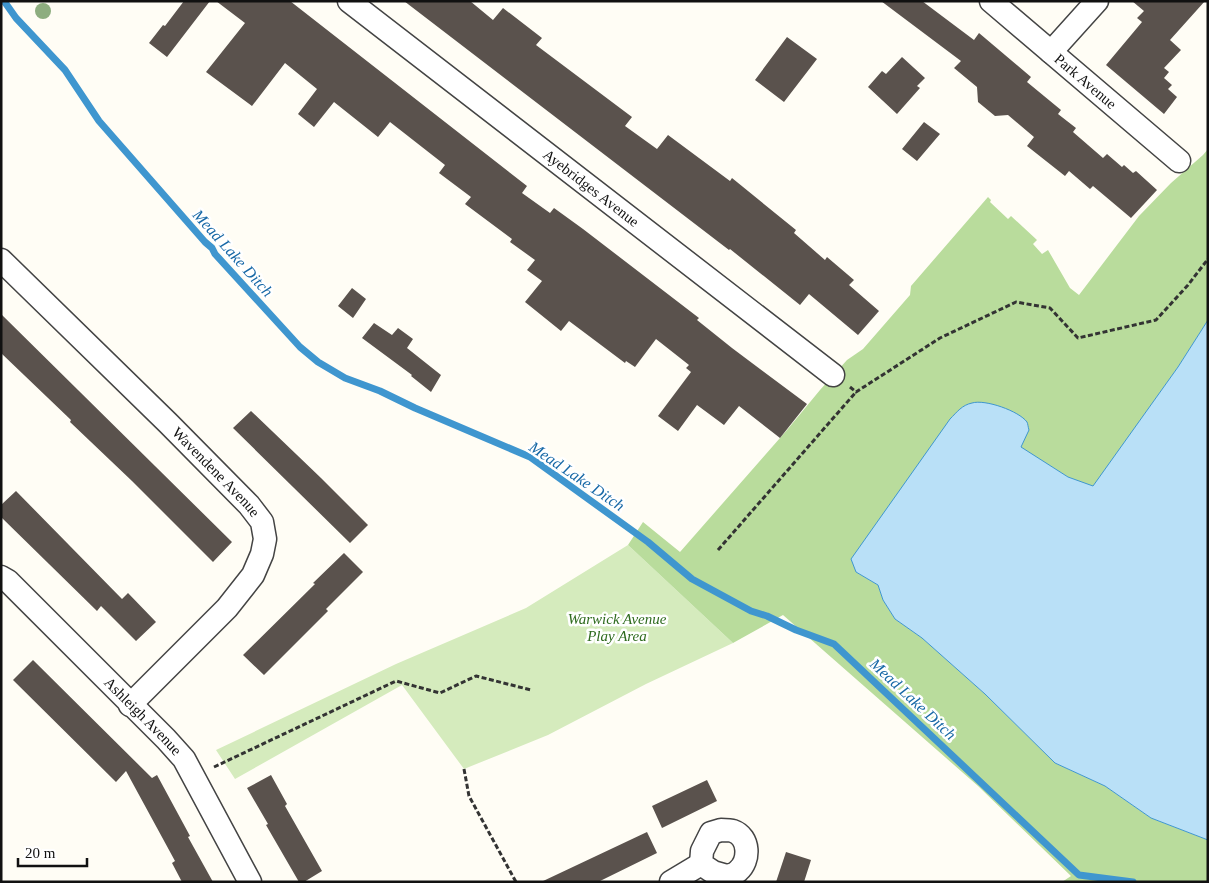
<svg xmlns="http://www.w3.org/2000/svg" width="1209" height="883" font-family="'Times New Roman',serif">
<rect width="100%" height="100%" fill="#fffdf5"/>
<path fill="#d5ebbd" d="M628 545 733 643 646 684 548 735 464 769 402 685 235 779 216 750 396 664 526 608Z"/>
<path fill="#b9dc9c" d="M1208 149V320L1178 367 1093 487 1068 477 1020 447 856 572 878 585 883 600 895 619 922 638 985 694 1055 763 1105 786 1151 818 1208 840V882H1062L1071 876 978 786 783 615 733 643 628 545 643 522 680 552 787 430 820 390 847 360 863 349 910 295 911 286 988 197 991 200 990 202 1008 219 1011 216 1037 240 1033 244 1042 254 1048 250 1070 288 1079 295 1139 216 1171 183 1203 155Z"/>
<path fill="#b9e0f7" stroke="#3f96cf" d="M1208 320V840L1151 818 1105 786 1055 763 985 694 922 638 895 619 883 600 878 585 856 572 851 559 950 419C957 412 962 405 972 403 985 399 1019 411 1027 422 1028 424 1028 427 1029 430L1021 447 1068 477 1093 486 1178 367Z"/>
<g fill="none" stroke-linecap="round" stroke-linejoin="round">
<path stroke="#3f96cf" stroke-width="7" d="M4 1 16 18 65 70 99 121 205 242 212 248 215 254 300 347 318 362 345 378 380 391 415 408 530 457 648 542 692 579 751 611 767 616 796 630 834 644 1079 875 1133 882"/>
</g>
<path fill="#5a524d" d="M184 1H210L167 57 149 43 163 25 165 26Z
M216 1H290L527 186 522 193 550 213 554 208 583 229 699 318 697 320 732 348 807 404 780 438 739 406 724 425 697 405 678 431 658 416 691 372 686 368 689 365 656 339 635 367 626 361 625 363 569 321 561 331 525 302 542 281 527 270 535 260 510 242 512 239 465 204 471 197 439 173 445 165 390 122 378 137 334 102 314 127 298 114 317 89 285 63 252 106 206 72 245 23Z
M404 1H470L493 20 503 8 542 38 536 45 632 117 625 126 657 149 668 135 730 181 732 178 796 230 794 233 825 260 827 257 854 280 849 285 879 311 858 335 809 294 800 305 730 249 729 250Z
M881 1H922L974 40 979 33 1031 77 1027 82 1061 110 1058 114 1076 128 1073 132 1103 158 1107 154 1122 167 1124 165 1133 173 1136 171 1157 190 1131 218 1093 186 1090 189 1069 171 1065 176 1027 146 1034 137 1008 115 995 116 978 102 977 87 954 68 961 61Z
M1132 1H1205L1170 40 1181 50 1164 68 1169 72 1164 78 1172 85 1168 89 1177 97 1164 114 1106 65 1142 22 1137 18 1144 11Z
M787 37 817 59 784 102 755 80Z
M902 57 925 78 917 86 920 88 897 114 868 87 882 71 886 74Z
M924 122 940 134 917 161 902 149Z
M352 288 366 299 353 318 338 306Z
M1 314 232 542 213 562 132 481 70 422 71 420 1 353Z
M374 323 392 335 398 328 413 339 407 348 441 375 431 392 411 376 412 375 362 338Z
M251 411 321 478 368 525 350 543 233 428Z
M16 491 122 599 128 593 156 622 136 641 101 606 97 611 1 517V505Z
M344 553 363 572 326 609 328 611 264 675 243 655 315 584 313 583Z
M33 660 152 778 157 775 190 836 188 837 213 882H182L172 863 175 861 126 771 116 782 13 680Z
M271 775 287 804 285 806 322 871 304 882H299L266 825 268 824 247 788Z
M707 780 717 801 662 828 652 806Z
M647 832 657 853 598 882H541Z
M786 852 811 860 804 882H776Z"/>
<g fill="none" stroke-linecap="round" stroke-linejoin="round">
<g stroke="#444" stroke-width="25">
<g id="minor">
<path id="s1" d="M349 1 833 375"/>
<path id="s2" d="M991 1 1179 161"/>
<path d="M1051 52 1097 1"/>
<path id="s3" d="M1 260 168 423 249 505 262 522 265 539 262 554 253 575 227 608 130 705"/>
<path id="s4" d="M1 577 8 581 166 739 184 759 250 882"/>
<path d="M721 830C725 830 730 830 733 831 750 837 750 861 738 871 736 874 731 875 727 876L713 872 701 864 702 851 711 833Z"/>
<path d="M671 882 701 864"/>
</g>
</g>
<path stroke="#333" stroke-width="3" stroke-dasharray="5 2.5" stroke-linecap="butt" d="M850 387 856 392 940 338 1016 302 1050 308 1078 338 1156 320 1188 285 1208 259
M718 550 856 392
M214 767 396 681 440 693 476 676 531 690
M464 769 469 796 516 882"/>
<use href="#minor" stroke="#fff" stroke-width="22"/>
</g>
<circle fill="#8dad7f" cx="43" cy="11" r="8"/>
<g text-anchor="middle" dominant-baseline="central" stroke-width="5" stroke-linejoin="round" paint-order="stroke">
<g font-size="15" fill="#111" stroke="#fff">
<text stroke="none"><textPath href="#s2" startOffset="124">Park Avenue</textPath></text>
<text stroke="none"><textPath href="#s1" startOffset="306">Ayebridges Avenue</textPath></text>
<text stroke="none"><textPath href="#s3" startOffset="302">Wavendene Avenue</textPath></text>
<text stroke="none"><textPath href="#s4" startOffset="199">Ashleigh Avenue</textPath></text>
</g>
<g font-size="15" font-style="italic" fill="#2f6b1f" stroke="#fff">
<text x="617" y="619">Warwick Avenue<tspan x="617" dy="17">Play Area</tspan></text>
</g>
<g font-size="16" font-style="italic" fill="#1768a6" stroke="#fff">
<text transform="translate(233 253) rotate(48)">Mead Lake Ditch</text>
<text transform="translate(577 476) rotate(34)">Mead Lake Ditch</text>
<text transform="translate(913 699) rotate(43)">Mead Lake Ditch</text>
</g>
</g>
<rect width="1209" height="883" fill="none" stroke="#111111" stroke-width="5"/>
<path d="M18 858v8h69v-8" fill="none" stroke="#111111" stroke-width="2.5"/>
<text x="25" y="858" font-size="15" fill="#111111" stroke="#ffffff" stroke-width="4" paint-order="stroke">20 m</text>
</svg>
